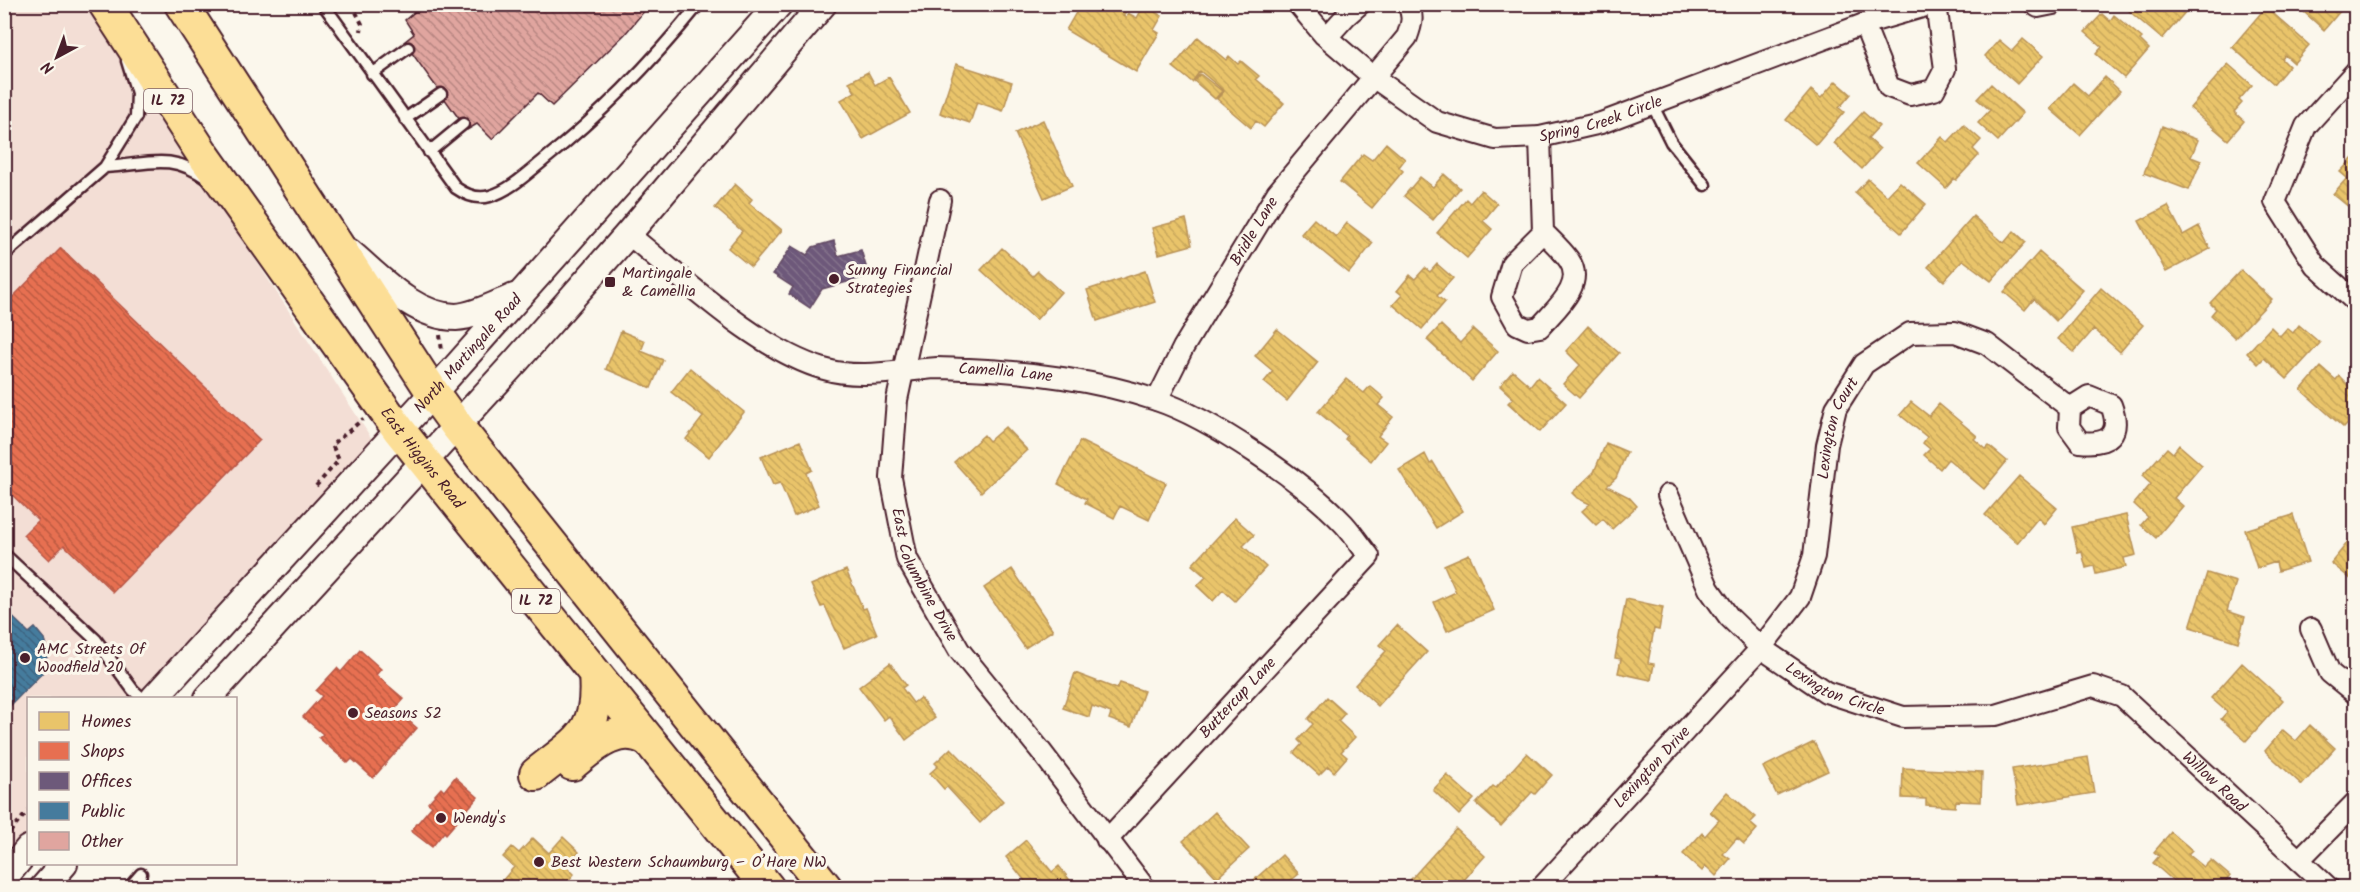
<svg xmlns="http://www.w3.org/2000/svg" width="2360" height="892" font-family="Kalam,sans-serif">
<defs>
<pattern id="homes-back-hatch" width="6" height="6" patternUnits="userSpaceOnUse" patternTransform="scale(1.5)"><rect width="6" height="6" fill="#e9c46a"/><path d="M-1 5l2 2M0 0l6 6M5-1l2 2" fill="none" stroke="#c9a85c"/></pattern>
<pattern id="shops-back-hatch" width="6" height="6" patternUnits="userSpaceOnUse" patternTransform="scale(1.5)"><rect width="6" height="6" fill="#e76f51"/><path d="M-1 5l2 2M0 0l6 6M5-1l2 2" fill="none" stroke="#bd5b43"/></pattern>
<pattern id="offices-back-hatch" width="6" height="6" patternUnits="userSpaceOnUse" patternTransform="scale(1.5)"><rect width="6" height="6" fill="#6d597a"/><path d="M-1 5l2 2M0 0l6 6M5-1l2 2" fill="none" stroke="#84728b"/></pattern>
<pattern id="public-back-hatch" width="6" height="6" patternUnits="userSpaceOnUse" patternTransform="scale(1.5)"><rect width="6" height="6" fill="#457b9d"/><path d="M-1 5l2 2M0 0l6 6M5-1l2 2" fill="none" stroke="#3c6480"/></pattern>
<pattern id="building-back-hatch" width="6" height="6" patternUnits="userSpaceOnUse" patternTransform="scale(1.5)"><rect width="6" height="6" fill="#e0a59f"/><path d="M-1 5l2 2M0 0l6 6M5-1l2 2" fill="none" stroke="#b88682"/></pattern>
</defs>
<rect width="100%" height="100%" fill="#fbf7ec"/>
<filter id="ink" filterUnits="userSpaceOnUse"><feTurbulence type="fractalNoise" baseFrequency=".0167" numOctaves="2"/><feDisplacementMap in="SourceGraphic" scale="12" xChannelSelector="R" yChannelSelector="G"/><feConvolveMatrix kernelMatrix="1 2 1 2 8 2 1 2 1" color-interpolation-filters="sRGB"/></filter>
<g filter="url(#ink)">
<path fill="#f3ded5" d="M5 5H90L381 453 169 698H28V862L5 888Z"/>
<path fill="url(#homes-back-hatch)" stroke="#b99257" stroke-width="1.5" d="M1081 4H1130L1123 16 1126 17 1128 13 1137 18 1144 5 1162 16 1154 30 1159 33 1136 72 1066 30Z
M2132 4H2181L2187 10 2162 39 2129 11 2133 6Z
M2295 4H2335L2341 10 2324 30Z
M2266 7 2309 45 2294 63 2285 55 2282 59 2289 66 2274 84 2232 47Z
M2102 14 2110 21 2114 15 2142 38 2140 40 2149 49 2124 78 2096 54 2102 47 2085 32Z
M1198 37 1226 60 1229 56 1238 64 1241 61 1259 76 1256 79 1284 103 1264 127 1256 121 1251 128 1217 99 1224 91 1200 71 1192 82 1173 67Z
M2023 39 2043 56 2017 84 1985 56 1999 40 2012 51Z
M956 64 1012 82 1003 111 977 102 970 123 940 113Z
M2228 64 2252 85 2239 100 2242 103 2234 112 2244 121 2228 140 2190 108Z
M868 72 875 85 889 77 910 113 863 139 841 100 855 92 849 82Z
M1200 74 1222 91 1215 99 1194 81Z
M2105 77 2120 91 2080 135 2050 109 2073 83 2088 96Z
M1836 81 1851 94 1839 108 1844 112 1816 145 1786 120 1811 90 1821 98Z
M1991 84 2023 113 1998 141 1978 123 1990 110 1977 99Z
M1863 112 1879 126 1868 138 1880 149 1862 169 1834 143Z
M1043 120 1072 186 1044 198 1015 133Z
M1964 125 1981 140 1973 149 1979 155 1956 180 1954 179 1946 188 1918 163 1942 137 1948 142Z
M2162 126 2198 140 2191 157 2201 161 2189 190 2144 173Z
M1386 143 1405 159 1399 167 1403 171 1372 208 1340 182 1363 154 1372 160Z
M2356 155V213L2333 194 2347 178 2340 172Z
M1444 174 1460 188 1433 220 1404 196 1420 177 1433 187Z
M1868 179 1887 196 1900 182 1926 204 1901 233 1855 193Z
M735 184 752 199 749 203 782 230 751 267 728 248 742 231 715 208Z
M1481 190 1497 204 1483 221 1492 229 1467 258 1437 233 1466 199 1470 203Z
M2168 206 2183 235 2199 226 2210 249 2166 272 2139 221Z
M1973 216 2004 243 2014 231 2026 242 1991 281 1963 260 1944 281 1928 267Z
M1186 219 1192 245 1159 254 1152 228Z
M1314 219 1336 237 1347 223 1373 243 1349 273 1301 234Z
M1002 248 1033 276 1038 271 1061 292 1036 320 981 270Z
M2039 252 2083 290 2056 321 2034 299 2025 310 2004 292Z
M1437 264 1453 278 1437 296 1445 302 1422 329 1393 305 1402 295 1397 291 1410 275 1415 279 1425 268 1430 272Z
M2241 270 2272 299 2235 338 2211 315 2216 309 2210 303Z
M1145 271 1155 302 1097 321 1087 290Z
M2101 288 2143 325 2120 352 2094 329 2074 352 2058 339Z
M1441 325 1460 343 1473 329 1498 351 1472 381 1427 340Z
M2299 325 2320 343 2287 379 2264 358 2258 364 2247 353 2271 327 2280 336 2287 328 2293 333Z
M1588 326 1619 353 1579 398 1563 384 1580 365 1566 351Z
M1277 329 1318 362 1287 401 1264 382 1273 371 1255 356Z
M621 331 645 341 641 351 663 360 651 388 606 369Z
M2321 367 2336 380 2339 376 2348 385 2356 377V415L2344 428 2301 390Z
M690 368 744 412 709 457 686 439 703 417 671 392Z
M1513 371 1530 386 1537 377 1566 403 1540 432 1508 403 1513 398 1500 386Z
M1346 379 1364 393 1370 386 1384 398 1378 405 1393 417 1378 436 1386 442 1371 461 1345 439 1347 436 1318 412Z
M1911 402 1929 416 1939 404 1977 436 1974 439 1986 449 1989 446 2007 461 1984 489 1948 459 1940 469 1924 455 1930 449 1923 443 1927 437 1900 415Z
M1005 427 1027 450 981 492 954 462 984 435 989 441Z
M800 441 812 470 806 473 819 505 794 516 780 483 773 485 761 457Z
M1080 441 1166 483 1149 520 1120 506 1114 518 1085 503 1087 499 1058 484Z
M1606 443 1627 452 1616 478 1607 486 1629 497 1637 506 1612 529 1603 519 1596 525 1582 511 1590 504 1577 498 1572 493 1594 472Z
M2179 445 2202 465 2174 498 2183 506 2156 538 2141 525 2148 517 2134 504 2151 484 2142 476 2167 448 2173 453Z
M1425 454 1430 464 1433 462 1463 511 1436 528 1399 470Z
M2019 476 2057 508 2044 524 2038 518 2017 543 1985 515Z
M2126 515 2136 555 2124 558 2126 567 2096 574 2094 566 2086 568 2082 552 2078 553 2072 527Z
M2293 515 2308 562 2278 571 2276 562 2257 568 2245 530Z
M1235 518 1254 535 1243 546 1266 567 1235 601 1223 590 1213 601 1197 586 1206 577 1192 565Z
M2356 532V576L2352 580 2331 563Z
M1469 554 1494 610 1447 631 1434 602 1456 592 1444 565Z
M1012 569 1053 630 1025 648 984 588Z
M846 570 863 609 866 608 877 634 844 648 825 606 821 607 811 585Z
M2207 573 2236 582 2227 611 2245 617 2238 642 2190 627Z
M1626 599 1663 607 1659 630 1654 629 1648 663 1654 664 1651 680 1618 673 1621 659 1615 658Z
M1397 625 1427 652 1378 706 1355 685 1386 651 1379 645Z
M890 663 906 685 902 688 913 703 920 698 935 718 906 740 889 716 884 720 859 687Z
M2242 663 2283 700 2246 741 2221 719 2227 712 2211 698Z
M1075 673 1117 689 1120 683 1144 691 1131 727 1109 719 1111 713 1092 706 1089 717 1063 708Z
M1327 697 1345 713 1338 721 1355 737 1341 752 1347 757 1334 772 1328 766 1319 775 1294 753 1302 744 1298 740 1313 724 1308 719Z
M2310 725 2335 748 2302 785 2265 751 2283 730 2296 741Z
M1814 742 1828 771 1777 795 1763 767Z
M951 748 1003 801 980 823 947 787 944 789 930 773 938 766 935 763Z
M1527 753 1552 775 1535 794 1532 792 1501 826 1476 804 1493 786 1496 788Z
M2088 757 2094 793 2018 805 2012 769Z
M1903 768 1982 772 1981 802 1956 801 1955 807 1926 805V799L1902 798Z
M1447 775 1474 799 1459 815 1433 790Z
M1727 792 1756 817 1750 823 1757 829 1744 844 1737 838 1723 854 1730 859 1716 876 1706 866 1702 871 1683 854 1702 833 1705 836 1719 820 1710 812Z
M1215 812 1249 849 1217 878 1183 841Z
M1456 829 1485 856 1457 888H1403Z
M2171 832 2192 850 2188 854 2204 867 2211 860 2230 876 2221 888H2174L2177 884 2153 863 2159 856 2154 852Z
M563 837 579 852 566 866 574 874 562 888H496L514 867 503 857 512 847 519 853 533 838 549 853Z
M1026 840 1052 872 1059 866 1076 888H1019L1025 881 1006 857Z
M1282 855 1299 874 1284 886 1286 888H1245Z"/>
<path fill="url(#shops-back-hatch)" stroke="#b85746" stroke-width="1.5" d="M61 248 260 440 113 592 64 545 49 560 23 535 38 520 4 487V306Z
M4 609 29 633 35 628 44 639 47 651 46 665 42 673 4 712Z
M360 650 381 669 376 675 404 699 395 709 417 728 373 778 352 759 348 763 319 738 323 734 303 717 322 696 316 691 337 668 341 672Z
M455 777 478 797 446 834 444 832 432 847 411 831 432 806 428 803 441 788 444 791Z"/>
<path fill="url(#offices-back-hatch)" stroke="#624862" stroke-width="1.5" d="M834 241 838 256 861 250 869 276 822 289 810 308 789 294 793 287 773 274 792 246 807 255 813 247Z"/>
<path fill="url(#public-back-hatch)" stroke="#465f7b" stroke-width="1.5" d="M4 609 29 633 35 628 44 639 47 651 46 665 42 673 4 712Z"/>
<path fill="url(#building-back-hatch)" stroke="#4a1f2b" stroke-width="1.5" d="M424 4H650L625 34 552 106 538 93 492 139 477 124 467 130 404 42 414 34 405 20Z"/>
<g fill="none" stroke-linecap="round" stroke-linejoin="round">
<g stroke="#4a1f2b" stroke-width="15">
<path id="service" d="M323 4 456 188C466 195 477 200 490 196 509 191 528 173 544 160 602 114 652 62 699 4
M796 4 811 18
M372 74 408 48
M1652 104 1671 142 1705 185
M405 119 441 94
M429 152 463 124
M105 167C148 165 168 151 208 179
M4 255 105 167 136 117 137 93 127 61
M4 554 96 640 133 690 142 698
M129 888 141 874"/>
</g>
<g stroke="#4a1f2b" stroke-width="24">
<g id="minor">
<path id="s1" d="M1298 4 1324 35 1373 77 1437 122 1495 139 1540 137 1601 123 1864 24 1933 4"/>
<path d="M2034 4 2038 7 2053 4"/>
<path d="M1864 24 1889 87 1910 95 1934 90 1945 69 1936 4"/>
<path d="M1327 37 1346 16 1360 4"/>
<path d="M2356 71 2306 126 2275 202 2315 265 2356 302"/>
<path d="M1540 137 1543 232C1552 241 1562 250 1569 260 1586 285 1555 309 1540 327L1528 329 1517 324 1502 297 1512 263 1543 232"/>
<path id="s2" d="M940 200 897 400 891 478 907 559 959 650 1040 750 1145 888"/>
<path id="s3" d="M628 234C683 278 757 350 824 369 860 380 901 370 937 368 948 368 958 369 969 369 1027 371 1100 381 1156 400 1211 418 1304 482 1344 524 1353 534 1361 546 1369 556L1107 840"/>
<path id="s4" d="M1157 400 1183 348 1277 193 1407 37C1411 26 1415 15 1407 4"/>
<path id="s5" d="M1668 495 1709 589 1729 617 1761 648 1826 692 1903 717 1996 715 2093 686 2122 696 2329 888"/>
<path d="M2311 629 2330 673 2356 694"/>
<path d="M2299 860 2356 802"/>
<path id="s6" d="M1541 888 1761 648 1800 597 1814 556 1827 445 1836 408 1864 364 1910 333 1955 332 1987 344 2070 408 2069 427 2080 442C2109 445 2122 434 2111 405L2089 396 2070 408"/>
</g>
</g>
<g stroke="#4a1f2b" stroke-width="30">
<g id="tertiary">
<path d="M349 252C379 277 414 317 456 317 475 316 497 304 514 297"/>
<path id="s7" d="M154 698 433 393 779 4"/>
<path d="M208 698 517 360 628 234 823 4"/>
<path d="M4 878 28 849"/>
<path d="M43 888 64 864"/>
</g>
</g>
<g stroke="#4a1f2b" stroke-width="36">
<g id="primary">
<path id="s8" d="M105 4 202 153 399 430 768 888"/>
<path d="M181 4 433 393 457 426 826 888"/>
<path d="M572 764C593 746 620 722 648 740"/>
<path d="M536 774C578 740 600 734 595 675"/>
</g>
</g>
<path stroke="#4a1f2b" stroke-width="4" stroke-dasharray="4.5 4.5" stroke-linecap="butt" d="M352 4 362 24 361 31
M440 335 442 351
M316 486 339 460 332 445 363 419
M4 839 28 811"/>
<use href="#service" stroke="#fbf7ec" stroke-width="10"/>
<use href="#minor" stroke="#fbf7ec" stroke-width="20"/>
<use href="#tertiary" stroke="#fbf7ec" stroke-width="26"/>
<use href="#primary" stroke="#fcde96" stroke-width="32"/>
</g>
</g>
<g fill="#4a1f2b" stroke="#fbf7ec" stroke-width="2">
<circle cx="834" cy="279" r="6"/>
<rect x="604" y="276" width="12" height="12" rx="3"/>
<circle cx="25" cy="658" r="6"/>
<circle cx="353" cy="713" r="6"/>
<circle cx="441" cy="818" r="6"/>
<circle cx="539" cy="862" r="6"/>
</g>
<g text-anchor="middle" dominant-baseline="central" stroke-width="6" stroke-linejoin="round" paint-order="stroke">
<g fill="#fbf7ec" stroke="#7f6065" stroke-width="1.5">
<rect x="144" y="89" width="48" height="24" rx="4.5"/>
<rect x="512" y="589" width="48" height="24" rx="4.5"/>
</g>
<g font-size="15" font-weight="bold" fill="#4a1f2b">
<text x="168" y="101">IL 72</text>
<text x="536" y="601">IL 72</text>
</g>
<g font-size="16" fill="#4a1f2b" stroke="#fbf7ec">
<text stroke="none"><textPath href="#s1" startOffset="352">Spring Creek Circle</textPath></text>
<text stroke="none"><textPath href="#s4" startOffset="195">Bridle Lane</textPath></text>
<text stroke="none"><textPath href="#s7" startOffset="466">North Martingale Road</textPath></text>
<text stroke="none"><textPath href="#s3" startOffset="422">Camellia Lane</textPath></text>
<text stroke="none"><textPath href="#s6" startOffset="564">Lexington Court</textPath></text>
<text stroke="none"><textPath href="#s8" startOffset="554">East Higgins Road</textPath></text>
<text stroke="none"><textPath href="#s2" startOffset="386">East Columbine Drive</textPath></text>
<text stroke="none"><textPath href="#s5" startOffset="267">Lexington Circle</textPath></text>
<text transform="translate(1238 698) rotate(-47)">Buttercup Lane</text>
<text stroke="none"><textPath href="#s6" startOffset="164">Lexington Drive</textPath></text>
<text stroke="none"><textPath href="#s5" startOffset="692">Willow Road</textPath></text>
</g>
<g font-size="16" fill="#4a1f2b" stroke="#fbf7ec" text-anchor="start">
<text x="846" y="270">Sunny Financial<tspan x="846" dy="18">Strategies</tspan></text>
<text x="622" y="273">Martingale<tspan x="622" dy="18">&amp; Camellia</tspan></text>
<text x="37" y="649">AMC Streets Of<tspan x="37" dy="18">Woodfield 20</tspan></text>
<text x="365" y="713">Seasons 52</text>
<text x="453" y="818">Wendy's</text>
<text x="551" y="862">Best Western Schaumburg – O’Hare NW</text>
</g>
</g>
<rect width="2360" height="892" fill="none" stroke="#fbf7ec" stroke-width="24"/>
<rect x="12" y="12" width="2336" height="868" fill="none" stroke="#4a1f2b" stroke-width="2" filter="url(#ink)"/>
<rect x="27" y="697" width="210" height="168" fill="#fbf7ec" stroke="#b4a19f" stroke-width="1.5"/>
<rect x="39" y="712" width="30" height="18" fill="#e9c46a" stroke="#b4a19f" stroke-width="1.5"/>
<text x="81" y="727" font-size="18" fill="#4a1f2b">Homes</text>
<rect x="39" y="742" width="30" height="18" fill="#e76f51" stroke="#b4a19f" stroke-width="1.5"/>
<text x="81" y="757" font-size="18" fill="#4a1f2b">Shops</text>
<rect x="39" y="772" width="30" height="18" fill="#6d597a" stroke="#b4a19f" stroke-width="1.5"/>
<text x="81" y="787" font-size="18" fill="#4a1f2b">Offices</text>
<rect x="39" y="802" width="30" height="18" fill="#457b9d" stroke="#b4a19f" stroke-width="1.5"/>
<text x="81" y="817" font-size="18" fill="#4a1f2b">Public</text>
<rect x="39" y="832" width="30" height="18" fill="#e0a59f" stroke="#b4a19f" stroke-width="1.5"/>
<text x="81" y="847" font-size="18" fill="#4a1f2b">Other</text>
<g transform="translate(57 57) rotate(221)" stroke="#fbf7ec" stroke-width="4.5" paint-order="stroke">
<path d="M0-4.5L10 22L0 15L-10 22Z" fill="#4a1f2b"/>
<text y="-9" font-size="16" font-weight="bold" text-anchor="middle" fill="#4a1f2b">N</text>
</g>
</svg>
